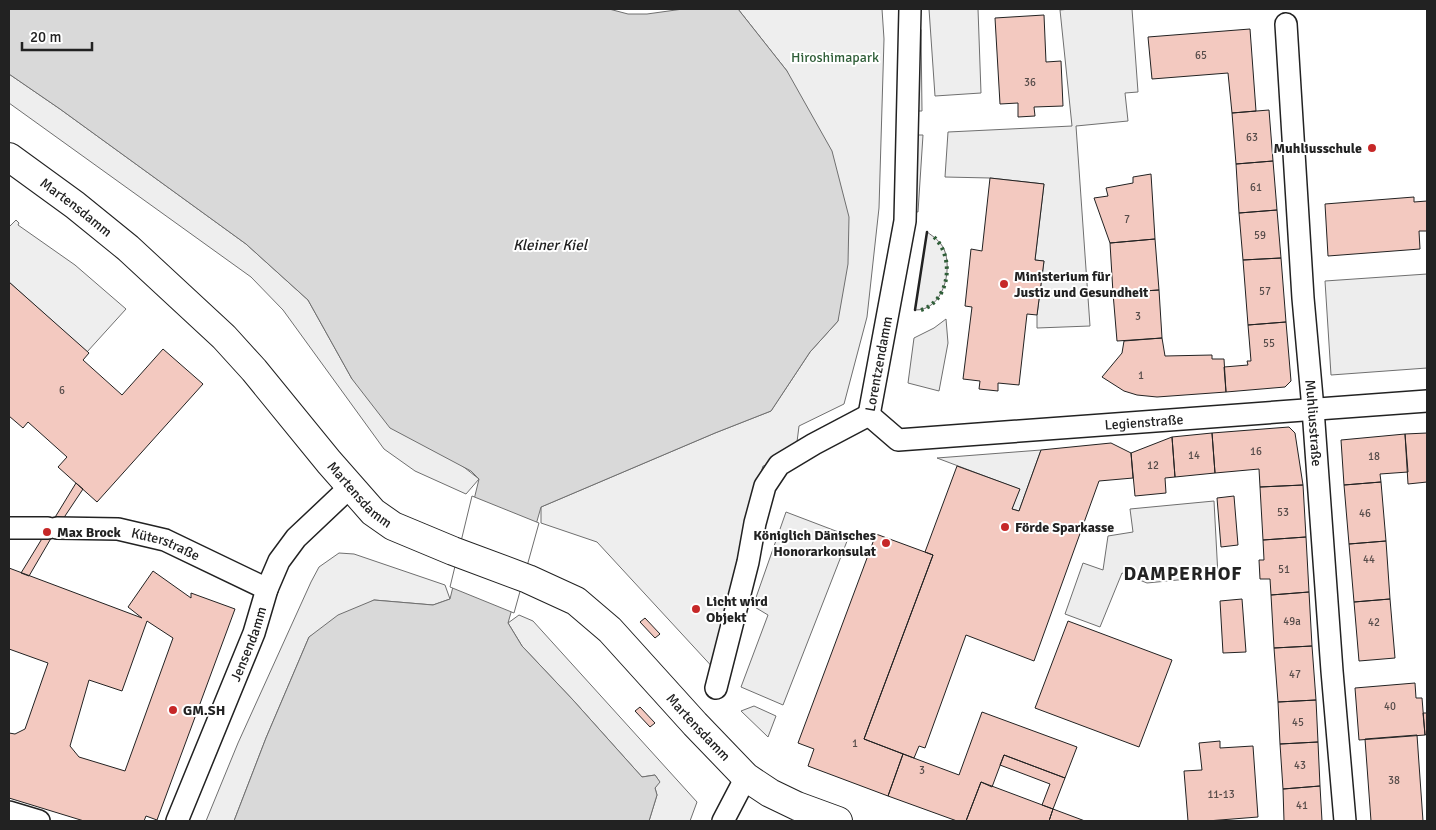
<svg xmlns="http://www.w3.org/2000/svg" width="1436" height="830" font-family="Signika,sans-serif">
<rect width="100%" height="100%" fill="#fff"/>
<path fill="#eee" stroke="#6f6f6f" d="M738 9H882L884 39 879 208 867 317 844 404 799 426 795 458 763 466 746 520 717 672 597 542 541 523V507L715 433 771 411 810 352 838 321 787 71Z
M929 9H978L981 93 935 96Z
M9 74 60 109 246 244 308 300 352 379 479 479 466 494 415 471 384 449 283 310 251 277 9 103Z
M16 220 19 223 18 225 75 265 126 309 87 352 9 282V227Z
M927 232C934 237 940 241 944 249 953 270 943 311 915 310Z
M1041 450 1019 511 1012 509 1019 489 937 458Z
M339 553 354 554 445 585 450 599 433 605 374 600 309 637 266 738 234 821H206L238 743 311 582 319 567Z
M519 615 533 621 697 802 690 821H649L657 795 655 788 659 781 655 775 642 777 573 700 522 646 508 623Z
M754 706 776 716 768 737 741 711Z"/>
<path fill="#ededed" stroke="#6f6f6f" d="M1070 9H1132L1138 92 1125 93 1128 121 1076 126 1090 326 1037 328V315L1044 261 1035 260 1044 184 990 178 945 177 948 132 1072 126 1060 10Z
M913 13 921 30 922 111H916Z
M915 135H923L918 212 911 211Z
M1427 274V368L1331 375 1325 281Z
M946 319 948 343 939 391 908 383 914 338 934 328Z
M1214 501 1218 576 1147 583 1122 573 1100 627 1065 614 1083 563 1103 570 1108 536 1133 532 1130 509Z
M786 512 849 536 783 705 741 687 768 615 753 606Z"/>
<path fill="#d9d9d9" stroke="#6f6f6f" d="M9 9H738L787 71 832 151 849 217 848 264 838 321 810 352 771 411 715 433 541 507 508 623 522 646 573 700 642 777 655 775 660 782 655 788 657 795 649 821H234L266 738 309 637 338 615 374 600 433 605 450 599 479 479 471 471 390 428 352 379 308 300 246 244 60 109 9 74Z"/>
<path fill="#fff" stroke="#6f6f6f" d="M609 9H683L647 14H628Z
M472 496 539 523 514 613 450 587Z"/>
<path fill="#f3c9c0" stroke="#222" fill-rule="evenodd" d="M1044 15 1046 62 1061 61 1063 106 1034 107 1035 116 1018 117V103L1000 104 995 18Z
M1250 29 1256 111 1232 113 1228 73 1152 79 1148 37Z
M1269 110 1273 161 1236 164 1232 113Z
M1273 161 1277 210 1239 213 1236 164Z
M1151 174 1155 239 1110 243 1094 198 1108 196 1106 188 1133 183V177Z
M990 178 1044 184 1035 260 1044 261 1037 315 1027 314 1019 385 998 383V391L979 389 980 381 963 379 972 307 965 306 971 249 982 251Z
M1414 197V202L1427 201V231H1419L1420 249 1328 256 1325 204Z
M1277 210 1281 258 1243 260 1239 213Z
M1155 239 1159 290 1113 293 1110 243Z
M1281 258 1286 322 1248 325 1243 260Z
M9 282 89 353 83 360 122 395 163 349 203 384 97 502 58 467 67 457 28 422 23 428 9 416Z
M1159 290 1162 338 1117 341 1113 293Z
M1286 322 1291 381 1285 387 1226 392 1224 367 1248 365 1247 361H1251L1248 325Z
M1162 338 1165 356 1212 355V359H1224L1226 392 1157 397 1137 395 1124 391 1102 377 1122 353 1124 341Z
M1289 427 1295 433 1303 485 1260 487 1259 469 1215 473 1212 433Z
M1212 433 1215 473 1175 477 1172 437Z
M1427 433V482L1408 484 1405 434Z
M1405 434 1408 472 1380 474 1381 482 1344 485 1341 440Z
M1172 437 1175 477 1165 478 1166 493 1135 496 1131 453Z
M1111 443 1131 453 1133 478 1099 481 1034 661 966 635 925 748 919 746 914 758 864 739 933 555 925 552 957 466 1020 489 1012 509 1019 511 1041 450Z
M1381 482 1386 541 1349 544 1344 485Z
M76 483 83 489 57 528 29 576 21 573Z
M1303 485 1306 537 1263 540 1260 487Z
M1234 496 1238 545 1221 547 1217 498Z
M876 534 933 555 864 739 903 754 888 796 808 766 814 749 798 743Z
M1306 537 1309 592 1271 595 1270 579H1260L1259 560H1264L1263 540Z
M1386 541 1390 599 1354 602 1349 544Z
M9 568 142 618 128 607 153 571 191 598V593L235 609 157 820 146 816 144 821H84L9 798V733L15 734 25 729 48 663 9 649ZM147 621 173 638 125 771 79 757 70 746 89 680 122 691Z
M1309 592 1312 646 1274 648 1271 595Z
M1242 599 1246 652 1223 653 1220 601Z
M1390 599 1395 658 1359 661 1354 602Z
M645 618 660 634 655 638 640 622Z
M1068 621 1172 660 1139 747 1035 708Z
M1312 646 1316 700 1278 702 1274 648Z
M1415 683 1416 698H1422L1425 735 1359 740 1355 688Z
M1316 700 1318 742 1280 744 1278 702Z
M640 707 655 723 650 727 635 711Z
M982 712 1077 747 1065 778 1004 755 992 787 981 782 966 821H957L888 796 903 754 959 775Z
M1423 713H1427V734L1425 735Z
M1417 735 1423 821H1371L1365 739Z
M1220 741V748L1253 746 1258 817 1207 821H1188L1184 771 1202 770 1199 743Z
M1318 742 1320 786 1283 789 1280 744Z
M1004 755 1065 778 1053 809 1042 805 1050 784 1000 765Z
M981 782 1053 809 1049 821H966Z
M1320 786 1322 821H1284L1283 789Z
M1053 809 1085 821H1049Z"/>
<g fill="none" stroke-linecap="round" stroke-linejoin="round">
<g stroke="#222" stroke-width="24">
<g id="street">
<path id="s1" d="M1286 24 1303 298 1313 409 1332 671 1345 821"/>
<path id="s2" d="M869 415 898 440 1427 401"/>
<path id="s3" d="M869 415 905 221 910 9"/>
<path d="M9 528H48"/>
<path id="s4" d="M57 528 118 529 165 540 267 589"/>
<path d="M716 688 748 562 755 523 765 486 779 465 814 444 869 415"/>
<path d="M9 812 39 821"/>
<path id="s5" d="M177 821 254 633 267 589 279 561 296 538 350 487"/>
<path d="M723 821 746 777"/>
</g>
</g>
<g stroke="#222" stroke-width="30">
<g id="secondary">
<path id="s6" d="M9 157 75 205 128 248 224 337 254 370 329 462 373 512 393 526 453 551 528 579 576 601 610 630 695 724 746 777 770 793 797 806 838 821"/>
</g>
</g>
<use href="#street" stroke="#fff" stroke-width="21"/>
<use href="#secondary" stroke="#fff" stroke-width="28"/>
<path stroke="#2f5e38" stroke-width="4" stroke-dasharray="2.5 4" stroke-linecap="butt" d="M921 310C950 301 955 257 934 237"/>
<path stroke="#222" stroke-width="2.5" d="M915 310 927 232"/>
</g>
<g fill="#c62828" stroke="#fff" stroke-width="2">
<circle cx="1372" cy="148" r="5"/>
<circle cx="1004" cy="284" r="5"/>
<circle cx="1005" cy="527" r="5"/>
<circle cx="47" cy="532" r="5"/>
<circle cx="886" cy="543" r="5"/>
<circle cx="696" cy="609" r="5"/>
<circle cx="173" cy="710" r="5"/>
</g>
<g text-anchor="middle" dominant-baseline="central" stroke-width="4" stroke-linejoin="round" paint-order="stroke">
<g font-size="11" fill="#564c4a">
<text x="1201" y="55">65</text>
<text x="1030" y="82">36</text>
<text x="1252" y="137">63</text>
<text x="1256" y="187">61</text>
<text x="1127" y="219">7</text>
<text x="1260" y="235">59</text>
<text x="1265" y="291">57</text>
<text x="1138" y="316">3</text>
<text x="1269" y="343">55</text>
<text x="1141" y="375">1</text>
<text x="62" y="390">6</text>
<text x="1256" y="451">16</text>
<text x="1194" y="455">14</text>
<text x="1374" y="456">18</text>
<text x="1153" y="465">12</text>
<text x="1283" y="512">53</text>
<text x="1365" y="513">46</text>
<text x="1369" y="559">44</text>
<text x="1284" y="569">51</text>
<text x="1292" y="621">49a</text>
<text x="1374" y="622">42</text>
<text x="1295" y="674">47</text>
<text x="1390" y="706">40</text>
<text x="1298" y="722">45</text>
<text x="855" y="743">1</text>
<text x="1300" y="765">43</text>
<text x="922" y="770">3</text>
<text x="1394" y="780">38</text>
<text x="1221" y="794">11-13</text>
<text x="1302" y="805">41</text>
</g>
<g font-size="14" fill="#2f5e38" stroke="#fff">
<text x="835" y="57">Hiroshimapark</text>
</g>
<g font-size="14" font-weight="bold" fill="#222" stroke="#fff" text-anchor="start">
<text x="1362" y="148" text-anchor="end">Muhliusschule</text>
<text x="1014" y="276">Ministerium für<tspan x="1014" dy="16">Justiz und Gesundheit</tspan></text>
<text x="1015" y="527">Förde Sparkasse</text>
<text x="57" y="532">Max Brock</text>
<text x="876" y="535" text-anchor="end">Königlich Dänisches<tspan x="876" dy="16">Honorarkonsulat</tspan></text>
<text x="706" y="601">Licht wird<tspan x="706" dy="16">Objekt</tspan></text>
<text x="183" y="710">GM.SH</text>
</g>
<g font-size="14" fill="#222" stroke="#fff">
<text stroke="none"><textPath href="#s6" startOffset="84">Martensdamm</textPath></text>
<text stroke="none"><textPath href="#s3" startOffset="52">Lorentzendamm</textPath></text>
<text stroke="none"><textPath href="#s2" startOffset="285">Legienstraße</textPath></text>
<text stroke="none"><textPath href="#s1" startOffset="400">Muhliusstraße</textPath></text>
<text stroke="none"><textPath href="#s6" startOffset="489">Martensdamm</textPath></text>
<text stroke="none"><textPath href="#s4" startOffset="111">Küterstraße</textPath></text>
<text stroke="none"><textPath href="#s5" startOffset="191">Jensendamm</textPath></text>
<text stroke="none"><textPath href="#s6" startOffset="909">Martensdamm</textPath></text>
</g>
<g font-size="15" font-style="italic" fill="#222" stroke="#fff">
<text x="550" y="245">Kleiner Kiel</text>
</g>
<g font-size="19" font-weight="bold" letter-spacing="1" fill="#222" stroke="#fff">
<text x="1183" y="574">DAMPERHOF</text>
</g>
</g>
<rect width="1436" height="830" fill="none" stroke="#222222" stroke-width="20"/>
<path d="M22 42v8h70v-8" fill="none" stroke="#222222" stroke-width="2.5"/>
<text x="30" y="42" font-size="15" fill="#222222" stroke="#ffffff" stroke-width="4" paint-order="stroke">20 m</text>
</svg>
